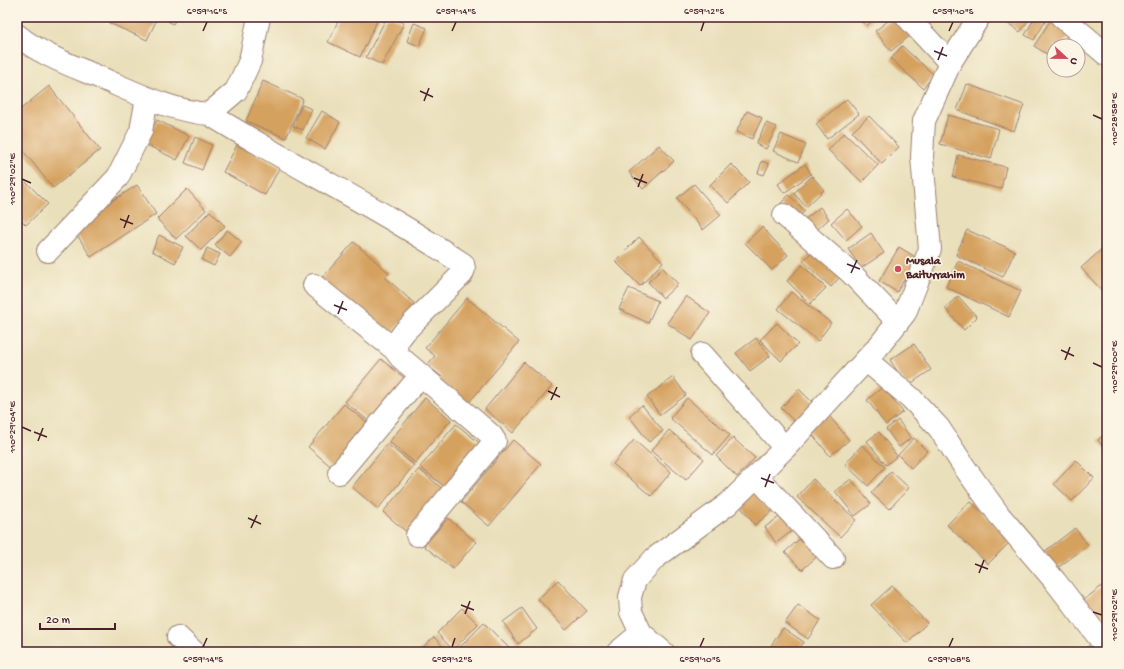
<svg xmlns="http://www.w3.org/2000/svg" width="1124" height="669" font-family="'Gochi Hand',sans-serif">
<rect width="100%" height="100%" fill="#fcf5e5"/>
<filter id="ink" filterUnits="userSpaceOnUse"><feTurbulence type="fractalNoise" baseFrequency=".025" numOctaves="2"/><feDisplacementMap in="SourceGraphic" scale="8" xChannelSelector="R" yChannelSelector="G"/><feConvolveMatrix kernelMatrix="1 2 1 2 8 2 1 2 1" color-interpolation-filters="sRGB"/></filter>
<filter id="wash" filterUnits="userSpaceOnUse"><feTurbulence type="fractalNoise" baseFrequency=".012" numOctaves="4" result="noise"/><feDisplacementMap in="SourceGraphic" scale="16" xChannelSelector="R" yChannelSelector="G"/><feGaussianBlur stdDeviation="0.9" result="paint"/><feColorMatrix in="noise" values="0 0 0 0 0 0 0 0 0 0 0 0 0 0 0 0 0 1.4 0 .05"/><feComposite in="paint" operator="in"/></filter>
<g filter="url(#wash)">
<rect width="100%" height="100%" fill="#e9dfba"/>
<g id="blocks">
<path fill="#d5a15e" d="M112 17H158L147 40 109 23Z
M161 17H177L173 24Z
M340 17H379L360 57 328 42Z
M387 17H392L404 23 382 65 366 57Z
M856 17H875L867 26Z
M893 17H905L916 31 891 51 875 31Z
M1000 17H1031L1020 32Z
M1035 17H1042L1046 20 1034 40 1025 35Z
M1052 18 1071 29 1061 46H1054L1053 58 1034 46Z
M414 23 427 28 419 46 407 41Z
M902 46 934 75 923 88 891 59Z
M263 81 303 99 286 138 246 121Z
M967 84 1024 105 1014 131 957 110Z
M49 86 100 150 53 188 17 143V112Z
M847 99 859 114 827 139 816 124Z
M302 105 312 109 303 130 293 126Z
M322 111 340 122 325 149 306 138Z
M747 111 762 118 752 139 736 132Z
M948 115 999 129 991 159 940 144Z
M869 116 899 147 882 164 852 132Z
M157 120 189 136 177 160 145 144Z
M766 123 777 127 766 149 756 144Z
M844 133 878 165 862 182 828 150Z
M781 134 806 145 798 162 773 151Z
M195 137 212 145 202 170 185 163Z
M237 145 280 167 265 195 223 172Z
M659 145 674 161 643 189 629 172Z
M958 155 1006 167 1001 189 953 177Z
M762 161 769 164 764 175 758 173Z
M731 164 749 182 728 203 710 185Z
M805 164 811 174 784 193 778 184Z
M17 173 48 204 26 225 17 216Z
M812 176 824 190 806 207 794 193Z
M694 184 721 215 703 230 677 198Z
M137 185 156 214 91 257 72 227Z
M187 189 206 210 176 239 157 219Z
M789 195 805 211 795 220 780 204Z
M820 207 829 219 813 233 803 221Z
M847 209 862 226 846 240 831 223Z
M210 211 225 226 201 250 186 236Z
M762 227 788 255 772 270 745 243Z
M227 230 242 242 230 257 215 245Z
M967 230 1015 251 1003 277 956 255Z
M871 233 884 253 861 268 848 249Z
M159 235 183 247 175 263 152 251Z
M639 237 663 262 640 286 615 261Z
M354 242 389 273 385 277 416 305 387 338 321 279Z
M817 247 844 272 831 287 803 261Z
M899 247 917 258 897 292 879 281Z
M207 248 220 254 214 266 202 260Z
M1103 248 1107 253V296L1081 268Z
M958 261 1021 291 1009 317 946 287Z
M802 265 826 288 810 304 787 281Z
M663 268 678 284 663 298 648 282Z
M629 288 658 301 648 323 619 309Z
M791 292 831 323 818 341 778 309Z
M686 296 710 313 692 340 667 323Z
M958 296 977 317 964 330 945 308Z
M467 298 519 342 467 405 439 381 442 377 427 365 435 356 425 348Z
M777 323 798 344 781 361 760 340Z
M756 338 770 356 750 371 736 353Z
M914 344 931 370 907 386 890 360Z
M381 359 407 380 371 423 345 402Z
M524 362 552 386 513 433 485 409Z
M673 377 686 395 660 415 647 397Z
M883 387 903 412 886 425 867 400Z
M799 389 815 405 797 424 781 408Z
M425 398 451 420 415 463 389 442Z
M687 398 730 435 713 455 670 418Z
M344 404 370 425 334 469 308 447Z
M642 405 663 431 649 442 629 416Z
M827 413 849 440 830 456 808 429Z
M898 420 911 438 899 447 886 429Z
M456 424 482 445 446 488 420 467Z
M669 430 704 459 686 480 651 451Z
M879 432 897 456 886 465 867 441Z
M1107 432V451L1098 440Z
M733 438 755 458 737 477 716 456Z
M914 438 927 451 911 468 898 455Z
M513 440 541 464 489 526 461 502Z
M634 440 671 472 651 496 613 464Z
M387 444 414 465 378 509 352 487Z
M862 445 885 467 868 486 845 464Z
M1076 460 1094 478 1072 501 1054 484Z
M419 469 445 491 409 534 383 512Z
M891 471 909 488 889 509 871 493Z
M813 479 856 520 840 537 797 497Z
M851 479 871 504 855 516 835 491Z
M760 483 778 506 755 525 737 502Z
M970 501 1011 541 988 564 947 525Z
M785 513 796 528 776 543 765 527Z
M448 518 476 542 453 569 424 546Z
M1075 528 1088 545 1056 569 1044 552Z
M806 533 823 551 802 570 785 552Z
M558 580 587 611 566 630 538 599Z
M1107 582V635L1081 602Z
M892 586 927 623 907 643 871 605Z
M798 605 820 620 808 639 785 623Z
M462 608 478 624 453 650 437 633Z
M522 608 537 629 518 644 503 622Z
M484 623 513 652H455Z
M783 628 804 642 797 652H771L768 650Z
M434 637 448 652H418Z
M1090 644 1098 652H1082Z"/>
</g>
</g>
<g filter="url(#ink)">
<use href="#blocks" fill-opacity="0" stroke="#9a7f72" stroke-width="1"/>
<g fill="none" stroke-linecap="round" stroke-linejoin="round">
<g stroke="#9a7f72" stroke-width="24">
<path id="minor" d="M907 17 950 63
M1062 17 1107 55
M17 35C41 55 73 66 101 78 136 93 171 111 209 114L236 91 250 61 259 17
M209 114C293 166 381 209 463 264L464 269 462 274 405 331 399 339 394 349 401 358 491 435 495 441 417 535
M784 215 851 273 898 322
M48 251 118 177 141 131 147 98
M314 285 394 349
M702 354 785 448
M866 360 911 398 939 428 965 468 999 515 1055 581 1107 648
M339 473 421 375
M756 476 833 558
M178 637 194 652
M618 652 641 633
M663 652 641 633 631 612 630 597 635 580 655 558 728 504 785 448 878 347 905 313 930 249 922 157 924 121 950 63 979 17"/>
</g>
<use href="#minor" stroke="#fff" stroke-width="22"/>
</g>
</g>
<path fill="none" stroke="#4a1f2b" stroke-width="1.5" d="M203 31 207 22M452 31 456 22M701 31 704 22M949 31 953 22M934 51 947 56M938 60 943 47M420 91 433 97M424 101 429 88M1093 115 1102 119M634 178 647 183M22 179 31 183M638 187 643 174M120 219 133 224M124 228 129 215M847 264 860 269M851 273 857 260M334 305 347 310M338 314 343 301M1061 350 1074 356M1065 360 1070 347M1093 363 1102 367M548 391 560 397M551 400 557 387M22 427 31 431M34 432 47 437M38 441 43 428M761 478 774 483M765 487 770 474M248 518 261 524M251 528 257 515M975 564 988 569M979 573 984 560M461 605 474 610M1093 612 1102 615M465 614 470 601M203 647 207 638M452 647 455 638M700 647 704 638M949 647 953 638"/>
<circle fill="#d1495b" stroke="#fcf5e5" stroke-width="1.5" cx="898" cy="269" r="4"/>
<g text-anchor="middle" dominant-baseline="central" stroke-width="3" stroke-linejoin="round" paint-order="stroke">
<g font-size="12" font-weight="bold" fill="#4a1f2b" stroke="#fcf5e5" text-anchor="start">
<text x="906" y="262">Musala<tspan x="906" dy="14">Baiturrahim</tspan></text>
</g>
</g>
<rect width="1124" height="669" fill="none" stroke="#fcf5e5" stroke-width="44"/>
<g transform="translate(1066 58) rotate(112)"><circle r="19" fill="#fcf5e5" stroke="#b59f9b"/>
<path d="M0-3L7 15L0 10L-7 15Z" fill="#d1495b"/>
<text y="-6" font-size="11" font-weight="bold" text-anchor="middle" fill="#4a1f2b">U</text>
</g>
<path d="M40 623v6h75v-6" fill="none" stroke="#4a1f2b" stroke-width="2"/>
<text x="46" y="623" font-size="12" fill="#4a1f2b" stroke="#fcf5e5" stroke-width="3" paint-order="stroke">20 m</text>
<rect x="22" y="22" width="1080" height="625" fill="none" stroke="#4a1f2b" stroke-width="1.5"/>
<g font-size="10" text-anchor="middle" fill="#4a1f2b">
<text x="207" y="14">6°59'16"S</text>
<text x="456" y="14">6°59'14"S</text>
<text x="704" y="14">6°59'12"S</text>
<text x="953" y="14">6°59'10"S</text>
<text transform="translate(1113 119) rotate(-90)" y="4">110°28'58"E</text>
<text transform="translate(11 179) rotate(-90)" y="4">110°29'02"E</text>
<text transform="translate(1113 367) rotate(-90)" y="4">110°29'00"E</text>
<text transform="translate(11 427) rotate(-90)" y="4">110°29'04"E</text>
<text transform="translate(1113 615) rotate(-90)" y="4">110°29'02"E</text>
<text x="203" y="662">6°59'14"S</text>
<text x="452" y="662">6°59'12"S</text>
<text x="700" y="662">6°59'10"S</text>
<text x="949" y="662">6°59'08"S</text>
</g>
</svg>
